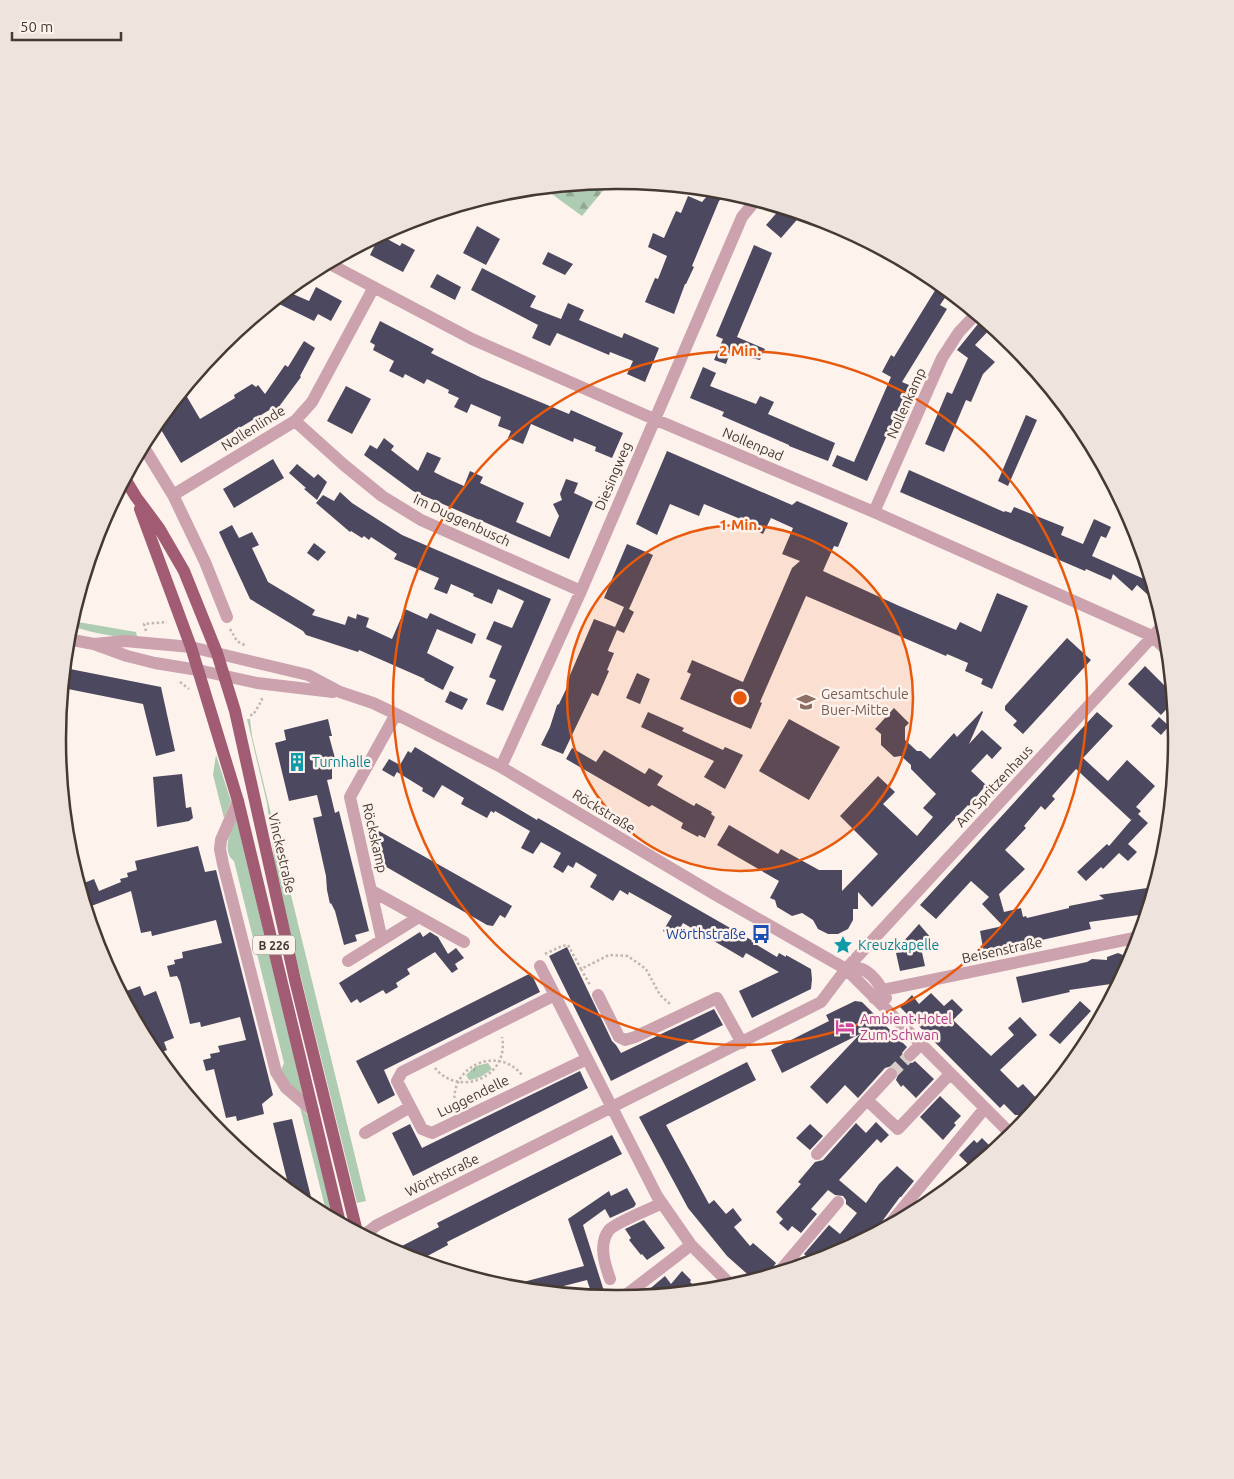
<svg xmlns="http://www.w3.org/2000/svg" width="1234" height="1479" font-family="Ubuntu,sans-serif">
<defs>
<pattern id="forest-firs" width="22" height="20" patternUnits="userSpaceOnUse" patternTransform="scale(1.25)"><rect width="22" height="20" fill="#aeccb2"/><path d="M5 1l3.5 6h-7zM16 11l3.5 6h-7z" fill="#8fa792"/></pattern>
<pattern id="park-tufts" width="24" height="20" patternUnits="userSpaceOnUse" patternTransform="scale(1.25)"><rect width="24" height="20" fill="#aeccb2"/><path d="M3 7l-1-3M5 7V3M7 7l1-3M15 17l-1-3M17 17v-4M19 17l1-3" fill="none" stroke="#8fa792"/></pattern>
</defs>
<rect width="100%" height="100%" fill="#fef2ec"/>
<path fill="#aeccb2" d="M78 622 136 632 137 636C115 638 98 634 78 628Z
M247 719H250L252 736 366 1201 357 1203 287 921 276 874 267 803Z
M216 755 231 801 224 818 213 775Z
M236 817 304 1099 283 1076 281 1070 284 1063 234 861C221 851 231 830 236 817Z
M300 1107 310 1118 333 1209 326 1211Z"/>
<path fill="url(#forest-firs)" d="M611 181 582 216 542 187Z"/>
<path fill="url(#park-tufts)" d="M488 1063 492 1069C485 1075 478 1079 469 1080L466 1075 476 1066Z"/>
<path fill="#4c485f" d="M713 189 722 198 719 201 692 266 694 267 686 284H685L674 314 645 302 655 278 658 279 667 256 648 247 653 233 664 238 676 211 681 213 688 196 702 202Z
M781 208 802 214 781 238 766 225Z
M477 226 500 239 486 265 463 253Z
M380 235 400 246 402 243 415 250 403 272 370 255Z
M754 245 772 253 737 337 765 349 760 360 730 353 726 364 714 360 723 339 716 336Z
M548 252 573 264 565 275 542 264Z
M482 268 536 296 530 307 561 319 568 303 584 310 579 320 622 338 624 333 659 348 645 382 627 374 633 361 610 352 609 355 557 333 550 346 532 338 538 325 471 290Z
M437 274 461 287 455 300 430 287Z
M939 284 949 292 940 305 947 309 902 382 909 385 867 481 832 466 837 455 854 462 891 377 882 372 891 355 894 357Z
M316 287 342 301 331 321 318 314 314 321 273 301 286 291 309 301Z
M982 319 992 327 975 345 995 362 983 374 971 402 966 400 944 452 925 444 947 392 952 394 968 358 957 350Z
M380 321 434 349 431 353 482 378 569 414 571 410 623 433 612 458 595 451 596 447 574 438 573 442 531 424 523 444 508 438 511 431 498 426 501 417 471 404 467 413 454 407 459 398 448 393 449 390 427 379 424 384 405 374 403 378 389 371 394 361 373 350 375 345 370 342Z
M304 341 315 348 300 376 301 377 278 408 271 409 181 463 157 423 183 390 200 419 235 398 234 395 252 384 256 387 258 385 265 394 285 365 288 367Z
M703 367 716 373 710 386 756 404 760 396 774 402 768 414 835 443 828 461 789 446V445L722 416 724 412 690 398Z
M346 386 371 399 352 434 327 421Z
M1026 415 1037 420 1008 486 998 481Z
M384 438 394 446 391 450 418 471 427 452 441 458 434 472 448 479 464 486 470 471 483 477 480 483 524 503 516 522 550 537 559 516 553 504 562 500 560 494 566 479 578 483 574 493 593 502 569 559 413 491 364 455 370 445 377 449Z
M667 451 792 505 797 501 848 523 838 547 834 546 823 571 897 605 956 630 960 622 981 632 997 593 1028 606 992 689 981 684 983 679 965 671 968 663 947 654 946 656 806 596 760 702 762 703 751 729 680 699 691 674 687 672 692 660 743 682 792 568 800 561 782 554 793 528 771 518 763 534 744 525 745 523 738 518 704 504 699 516 670 504 657 535 636 524Z
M273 459 284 478 234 508 223 489Z
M297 464 314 478 318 474 327 482 317 500 304 489 306 488 289 473Z
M909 470 1004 512 1005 511 1011 513 1014 507 1064 527 1061 535 1083 544 1094 519 1111 527 1106 538 1101 536 1092 556 1151 582 1158 604 1137 585 1132 591 1113 574 1111 580 1086 569 1085 571 900 492Z
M340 492 352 503 402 535 551 599 503 711 486 704 496 680 489 677 502 646 486 639 494 621 512 628 524 601 498 589 492 604 473 596 474 594 451 584 447 594 434 589 439 578 394 559 397 554 371 537 369 540 364 536 362 538 351 531 350 532 316 503 323 495 334 501Z
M232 525 239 538 252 532 259 545 252 548 268 582 315 610 312 615 345 625 348 616 356 619 357 614 369 618 366 627 392 639 405 609 427 619 430 613 476 634 472 644 437 629 427 653 454 667 443 690 424 680 425 679 359 650 358 652 306 635 303 631 250 599 219 532Z
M314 543 326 552 318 561 307 553Z
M627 544 653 555 629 609 634 612 631 618 624 633 617 630 608 651 614 653 607 670 609 671 598 696 592 693 563 754 541 745 550 727 557 705 559 704 569 683 567 682 594 619 615 627 624 607 604 598Z
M1067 638 1091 660 1023 734 1013 725 1017 721 1005 710V706Z
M1145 666 1172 693 1173 702 1161 715 1128 684Z
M65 668 161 687 175 751 156 756 143 704 63 688Z
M637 673 650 679 640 704 626 698Z
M450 691 468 699 462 710 445 702Z
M894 708 909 723 905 727V740L917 751H921L930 759 954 733 957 737 982 711 983 712 969 744 982 730 1002 748 992 759 987 754 971 771 986 785 969 806 968 805 872 907 858 892V909H853V920L848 929 838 934H828L818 929 813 920 802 913 792 916 777 907 775 900 770 898 779 881 717 845 729 825 778 854 781 849 819 870H842V891L878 854 840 816 878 776 895 792 883 804 917 836 933 817 923 808 936 794 911 769V765L901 756 894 757 881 745V734L875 729Z
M648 712 684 728 682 731 723 750 725 747 743 755 725 789 704 777 714 761 641 727Z
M1097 712 1113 726 1083 758 1108 781 1127 760 1155 786 1136 807 1141 811 1138 814 1148 823 1128 844 1137 852 1128 861 1119 853 1103 869 1101 867 1086 881 1077 872 1107 844 1109 846 1133 818 1131 820 1076 769 1052 796 1055 799 1045 810 1041 806 1024 826 1026 828 1005 850 1025 869 999 894 1004 912 1021 908 1023 917 1026 916 1027 918 1069 908V906L1104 899 1099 895 1154 887 1146 914 1089 922 1091 929 984 953 980 931 1003 926 982 904 989 897 971 881 936 919 920 905Z
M1159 717 1169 726 1161 735 1151 726Z
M328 719 332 736H329L336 762 332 763V779L327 780 335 813 339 811 369 931 355 935 357 941 344 945 335 911 331 903 330 904 327 890 326 876 313 818 322 816 317 795 289 801 275 743 286 740 284 730Z
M789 719 840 747 809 800 759 771Z
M415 747 537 820 538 818 753 941 752 942 777 957 779 953 786 957V955L811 969 812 979 811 989 752 1018 739 991 779 972 746 953 743 958 683 923 675 937 663 931 672 916 629 892 628 895 620 890 613 901 590 887 597 875 576 862 573 868 568 865 563 873 553 867 561 853 541 842 533 854 521 848 530 831 495 811 494 813 491 811 487 818 461 804 464 798 442 785 434 798 422 791 423 788 397 772 394 777 382 770 389 759 400 765 408 751 411 753Z
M572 748 596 762 604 750 645 774 649 768 663 776 657 785 694 806 696 803 712 812 711 814 715 817 705 838 699 835 698 837 681 828 683 823 652 805 649 807 566 759Z
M182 774 186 808 191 807 193 818 189 821 157 827 153 777Z
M379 831 512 906 505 918 500 915 493 926 487 925 376 861 383 849 372 843Z
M198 846 205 872 216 870 273 1095 262 1104 264 1114 237 1121 236 1116 226 1118 214 1069 206 1071 203 1060 211 1058 210 1054 220 1052 218 1046 246 1040 240 1017 201 1027 200 1022 190 1024 180 982 177 976 170 977 167 966 175 964 174 960 183 958 182 952 222 943 216 920 152 936 151 931 141 933 131 891 86 908 79 885 94 879 99 891 121 882 120 879 128 877 127 873 137 870 135 861Z
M919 924 931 938 921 948 925 966 900 971 896 953 905 951 903 942Z
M420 932 423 937 430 932 438 937 448 954 456 948 464 958 455 964 458 969 452 973 435 952 407 969 410 974 396 983 398 987 386 994 383 990 360 1003 357 999 351 1003 339 983Z
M567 947 612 1041 616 1045 621 1053 714 1009 723 1025 611 1081 549 956Z
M1118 953 1123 955 1134 953 1118 983 1069 990 1070 992 1022 1003 1016 977 1087 962 1092 959 1107 960V957Z
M531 973 540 992 384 1070 395 1095 378 1104 356 1061Z
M140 986 144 996 156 991 174 1038 164 1042 167 1050 155 1055 121 993Z
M931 993 944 1006 952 999 963 1010 953 1020 991 1056 1014 1035 1008 1028 1020 1017 1037 1035 1000 1070 1018 1088 1023 1084 1040 1102 1024 1121 1019 1115H1015L1004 1104 1000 1108 900 1007 912 995 919 1004Z
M855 1001 862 1002 907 1047 902 1053 905 1061 912 1063 915 1061 934 1079 916 1098 903 1085 901 1087 896 1080 899 1072 896 1068 892 1066 885 1068 858 1098 845 1085 827 1104 810 1087 860 1034 782 1073 771 1050 829 1021 826 1015Z
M1080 1001 1091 1011 1060 1044 1049 1035Z
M747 1062 756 1080 666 1125 709 1204 714 1200 726 1214 733 1208 742 1220 734 1227 750 1246 753 1243 776 1263 771 1270V1275L766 1270 759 1278 754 1280 727 1256 688 1208 639 1117Z
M580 1071 588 1088 413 1176 392 1133 410 1124 422 1148Z
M940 1096 961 1116 954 1123 956 1125 943 1140 920 1117Z
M292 1119 305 1173 314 1209 306 1205 290 1192 273 1123Z
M876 1122 889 1135 881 1143 877 1139 839 1180 866 1203 879 1184 897 1166 914 1181 901 1197H900L872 1235 853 1245 846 1239 831 1256 813 1262 804 1254 829 1225 840 1234 857 1213 846 1204V1200L843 1196 835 1195 828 1190 811 1209 817 1214 801 1233 792 1226 788 1231 779 1223 783 1219 776 1212 801 1184 798 1182 815 1162 823 1160 856 1123 866 1133Z
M810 1124 823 1136 810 1150 796 1138Z
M612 1135 622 1154 447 1242 448 1245 418 1261 403 1256 392 1251 439 1227 437 1223Z
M982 1138 994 1150 974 1167 971 1163 969 1165 959 1155 974 1140 977 1143Z
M627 1188 636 1204 634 1207 610 1218 605 1209 583 1225 604 1291 592 1295 587 1280 560 1287 562 1294 504 1287 584 1266 568 1219 609 1191 611 1196Z
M644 1220 665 1248 647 1260 642 1254 641 1255 629 1240 631 1238 625 1229Z
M682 1271 691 1280 690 1282 700 1291 640 1297 665 1276 671 1284Z"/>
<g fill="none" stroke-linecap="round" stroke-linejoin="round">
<path stroke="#d9cdc7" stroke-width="12" stroke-dasharray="12 6" stroke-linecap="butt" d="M891 1074 910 1055"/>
<path stroke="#c2b6b1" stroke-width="2.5" stroke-dasharray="2.5 2.5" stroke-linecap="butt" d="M230 629 237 641 246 646
M146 631 144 624 167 622
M180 682 189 689
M250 715H253L262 700 261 697
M545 954 562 946 568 945 581 969 609 955 628 956 646 969 660 995 671 1005
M581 969 590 985
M435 1068C459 1098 510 1077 502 1037
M456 1108C445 1071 495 1042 522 1075"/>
<path stroke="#cba2ae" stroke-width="12" d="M328 263 472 339 654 419 874 512 1152 636 1168 651
M295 421 344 465 382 496 421 520 581 591
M143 446 173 495 205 562 227 617
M173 495 295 421 312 402 374 287
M874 512 942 358 959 332 976 314
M67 639 94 644 127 656 155 663 198 670 257 683 333 692
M94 644 125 641 191 647 308 675 340 692 373 703 396 714 501 767 716 895 846 969 1012 1135
M501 767 581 591 742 217 756 200
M238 801 221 840 220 849 223 864 276 1072 286 1088 313 1111
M372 891 464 942
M382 940 350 797 396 714
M348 961 419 917
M540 966 657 1196 691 1245 732 1286
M846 969C849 969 855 967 858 968 871 970 882 987 886 998
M555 995 402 1072 397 1081 422 1129 432 1133 587 1059
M598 995 619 1037 625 1040 635 1037 717 998 742 1043
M874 998 883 990 1139 937
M910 1055 920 1045
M867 1100 898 1129 950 1074
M365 1133 410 1107
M817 1154 891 1074
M887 1227 985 1108
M364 1235 377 1225 821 1002 846 969 1164 624
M779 1272 838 1202
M610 1279C605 1265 598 1244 609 1230 616 1222 651 1209 662 1203
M622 1298 691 1245"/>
<path stroke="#a15b73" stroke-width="12" d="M125 479 136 497 159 528 184 571 217 653 235 711 295 980 357 1232
M140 509 191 647 238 801 340 1223"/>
</g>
<circle cx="740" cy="698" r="173" fill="#e8590c" fill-opacity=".12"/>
<g fill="none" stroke="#e8590c" stroke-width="2.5">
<circle cx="740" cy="698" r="173"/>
<circle cx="740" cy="698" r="347"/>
</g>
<defs>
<g id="school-bare" transform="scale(1.5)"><path d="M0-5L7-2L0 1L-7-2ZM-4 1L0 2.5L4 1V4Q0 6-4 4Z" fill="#8d6e63" stroke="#fef2ec" stroke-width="2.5" paint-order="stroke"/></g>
<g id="building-bare" transform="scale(1.5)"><path d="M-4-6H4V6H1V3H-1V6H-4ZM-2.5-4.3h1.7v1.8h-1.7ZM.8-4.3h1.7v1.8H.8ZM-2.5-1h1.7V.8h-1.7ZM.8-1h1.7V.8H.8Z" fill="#0f9aa8" stroke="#fef2ec" stroke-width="2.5" paint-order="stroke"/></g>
<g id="bus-bare" transform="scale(1.5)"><path d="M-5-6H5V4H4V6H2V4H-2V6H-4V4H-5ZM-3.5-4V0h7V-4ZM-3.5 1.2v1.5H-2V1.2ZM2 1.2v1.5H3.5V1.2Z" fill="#1a4fb4" stroke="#fef2ec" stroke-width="2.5" paint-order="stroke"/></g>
<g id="sight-bare" transform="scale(1.5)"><path d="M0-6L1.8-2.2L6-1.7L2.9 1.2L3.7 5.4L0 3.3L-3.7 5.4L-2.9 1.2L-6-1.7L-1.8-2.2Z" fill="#0f9aa8" stroke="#fef2ec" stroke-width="2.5" paint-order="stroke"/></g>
<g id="hotel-bare" transform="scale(1.5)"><path d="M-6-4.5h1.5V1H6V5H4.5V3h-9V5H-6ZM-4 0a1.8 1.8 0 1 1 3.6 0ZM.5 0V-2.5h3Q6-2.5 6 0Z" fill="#d1479c" stroke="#fef2ec" stroke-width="2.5" paint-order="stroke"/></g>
</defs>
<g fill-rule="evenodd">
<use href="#school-bare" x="806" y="702"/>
<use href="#building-bare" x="297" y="762"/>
<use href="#bus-bare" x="761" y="934"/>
<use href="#sight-bare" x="843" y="945"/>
<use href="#hotel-bare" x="845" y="1027"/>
</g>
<g text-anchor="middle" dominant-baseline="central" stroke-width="5" stroke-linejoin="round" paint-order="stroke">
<rect fill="#fef2ec" stroke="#7c706b" stroke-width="1" x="253" y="935.5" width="42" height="19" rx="4"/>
<g font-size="12" font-weight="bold" fill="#453934">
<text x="274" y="945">B 226</text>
</g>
<g font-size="14" fill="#453934" stroke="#fef2ec">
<text transform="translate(906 403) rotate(-66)">Nollenkamp</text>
<text transform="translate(253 428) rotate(-32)">Nollenlinde</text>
<text transform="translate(753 444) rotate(23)">Nollenpad</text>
<text transform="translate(613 476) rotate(-67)">Diesingweg</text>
<text transform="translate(462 520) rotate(25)">Im Duggenbusch</text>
<text transform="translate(994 786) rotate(-47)">Am Spritzenhaus</text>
<text transform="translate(604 811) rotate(31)">Röckstraße</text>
<text transform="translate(375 838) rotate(77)">Röckskamp</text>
<text transform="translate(282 853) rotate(77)">Vinckestraße</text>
<text transform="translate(1002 950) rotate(-12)">Beisenstraße</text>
<text transform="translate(473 1096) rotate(-26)">Luggendelle</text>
<text transform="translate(442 1175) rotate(-26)">Wörthstraße</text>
</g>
<g font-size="14" fill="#785e54" stroke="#fef2ec" text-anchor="start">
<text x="821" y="694">Gesamtschule<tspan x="821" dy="16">Buer-Mitte</tspan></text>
</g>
<g font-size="14" fill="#0d838f" stroke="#fef2ec" text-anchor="start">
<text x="312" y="762">Turnhalle</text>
<text x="858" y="945">Kreuzkapelle</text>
</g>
<g font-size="14" fill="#164399" stroke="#fef2ec" text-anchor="end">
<text x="746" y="934">Wörthstraße</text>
</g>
<g font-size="14" fill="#b23c85" stroke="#fef2ec" text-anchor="start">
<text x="860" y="1019">Ambient Hotel<tspan x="860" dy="16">Zum Schwan</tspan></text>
</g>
</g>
<path d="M0 0H1234V1479H0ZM616 189H618A550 550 0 0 1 1168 739V740A550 550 0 0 1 618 1290H616A550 550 0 0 1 66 740V739A550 550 0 0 1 616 189Z" fill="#efe3dd" fill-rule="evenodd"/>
<path fill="none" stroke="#453934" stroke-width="2.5" d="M616 189H618A550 550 0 0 1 1168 739V740A550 550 0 0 1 618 1290H616A550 550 0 0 1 66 740V739A550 550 0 0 1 616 189Z"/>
<circle cx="740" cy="698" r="8" fill="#e8590c" stroke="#fef2ec" stroke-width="2.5"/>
<g font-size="15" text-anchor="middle" font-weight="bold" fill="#e8590c" stroke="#fef2ec" stroke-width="5" stroke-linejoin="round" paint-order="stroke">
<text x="740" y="356">2 Min.</text>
<text x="740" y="530">1 Min.</text>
</g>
<path d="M12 32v8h109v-8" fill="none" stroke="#453934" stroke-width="2.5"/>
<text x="20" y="32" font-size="15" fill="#453934" stroke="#fef2ec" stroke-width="4" paint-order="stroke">50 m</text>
</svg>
